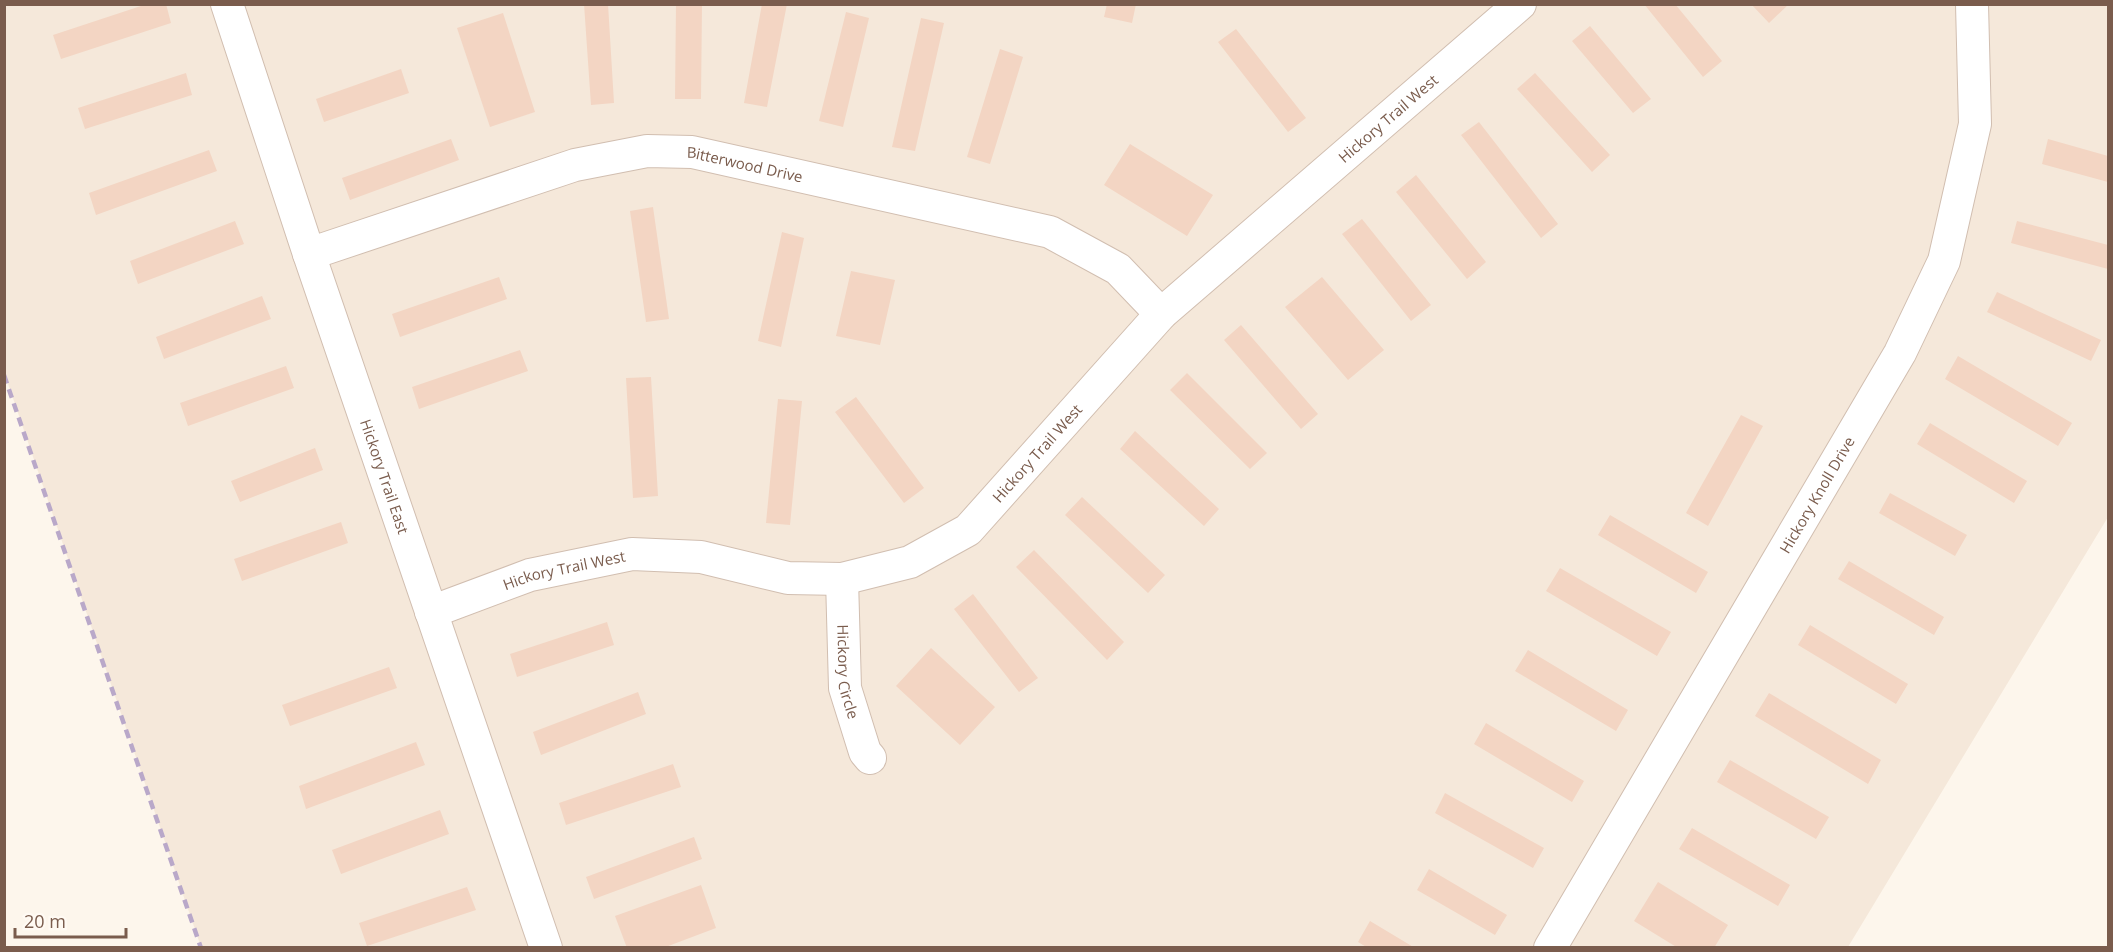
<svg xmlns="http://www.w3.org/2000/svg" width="2113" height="952" font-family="'Open Sans',sans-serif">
<rect width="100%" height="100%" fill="#fdf6ec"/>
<path fill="#f5e8da" d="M4 5H2108V517L1848 947H201L5 375Z"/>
<path fill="#f3d5c3" d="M147 4H166L171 23 61 59 53 35Z
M584 4H608L614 103 591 105Z
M676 4H702L701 99H675Z
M762 4H787L767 107 744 103Z
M1107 4H1136L1132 23 1104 17Z
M1644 4H1675L1722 61 1703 77Z
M1751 4H1789L1769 23Z
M846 12 869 18 843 127 819 121Z
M503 13 535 112 490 127 457 28Z
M921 18 944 23 915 151 892 147Z
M1590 26 1651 99 1633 113 1572 41Z
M1236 29 1306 118 1288 132 1218 42Z
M1000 49 1023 57 990 164 967 157Z
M401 69 409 93 324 122 316 99Z
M186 73 192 95 85 129 78 108Z
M1535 73 1610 155 1592 172 1517 89Z
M1479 122 1558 224 1541 238 1461 135Z
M451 139 459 160 350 200 342 178Z
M2048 139 2108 156V182L2042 164Z
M1130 144 1213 195 1187 236 1104 185Z
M209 150 217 171 96 215 89 193Z
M1416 175 1486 262 1467 279 1396 192Z
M653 207 669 319 646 322 630 211Z
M1362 219 1431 305 1411 321 1342 234Z
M235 221 244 244 138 284 130 261Z
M2017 221 2108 245V269L2011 243Z
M782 232 804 238 781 347 758 341Z
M851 271 895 280 880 345 836 336Z
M499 277 507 299 400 337 392 314Z
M1322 277 1384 350 1348 380 1285 307Z
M1997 292 2101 340 2091 361 1987 312Z
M262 296 271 319 164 359 156 337Z
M1241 325 1318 414 1301 429 1224 340Z
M520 350 528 371 419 409 412 387Z
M1958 356 2072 423 2058 446 1945 379Z
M286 366 294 388 188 426 180 403Z
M1187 373 1267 453 1250 469 1170 390Z
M651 377 658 496 633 498 626 378Z
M856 397 924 488 904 503 835 412Z
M778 399 802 401 790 525 766 523Z
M1741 415 1763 426 1708 526 1686 513Z
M1930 423 2027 481 2014 503 1917 444Z
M1135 431 1219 509 1204 526 1120 449Z
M315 448 323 470 240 502 231 481Z
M1890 493 1967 535 1955 556 1879 513Z
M1082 497 1165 575 1148 593 1065 515Z
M1610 515 1708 572 1696 593 1598 535Z
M341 522 348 543 242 581 234 559Z
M1034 550 1124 642 1107 660 1016 567Z
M1849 561 1944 617 1934 635 1838 579Z
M1560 568 1671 632 1657 656 1546 591Z
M973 594 1038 678 1019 692 954 609Z
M607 622 614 645 517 677 510 654Z
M1810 625 1908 684 1896 704 1798 645Z
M931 648 995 707 960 745 896 686Z
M1528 650 1628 710 1616 731 1515 671Z
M389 667 397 688 290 726 282 705Z
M638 692 646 714 541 755 533 732Z
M1769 693 1881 760 1868 784 1755 716Z
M1486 723 1584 781 1572 802 1474 744Z
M416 742 425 765 306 809 299 786Z
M1730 760 1829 817 1816 839 1717 782Z
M673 764 681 787 566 825 559 803Z
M1445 793 1544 848 1533 868 1435 813Z
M440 810 449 834 341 874 332 850Z
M1692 828 1790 885 1778 906 1679 849Z
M694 837 702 859 594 899 586 877Z
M1429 869 1507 915 1495 935 1417 890Z
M1658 882 1728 925 1714 948H1678L1634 921Z
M701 885 716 928 663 948H627L615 916Z
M467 887 476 910 367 946 359 923Z
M1370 921 1415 948H1368L1358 942Z"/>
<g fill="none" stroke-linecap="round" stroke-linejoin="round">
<g stroke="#d1beb0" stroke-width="34">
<g id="minor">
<path id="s1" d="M227 4 309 254 546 948"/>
<path id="s2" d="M309 254 575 165 647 151 692 152 1050 232 1118 269 1161 314"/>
<path id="s3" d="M842 579 845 688 865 752 870 758"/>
<path id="s4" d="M431 612 530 575 632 554 701 557 788 578 842 579 910 562 968 530 1161 314 1520 4"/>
<path id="s5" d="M1550 948 1900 353 1944 261 1975 124 1972 4"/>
</g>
</g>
<use href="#minor" stroke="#fff" stroke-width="32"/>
<path stroke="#b9a8c9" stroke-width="4.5" stroke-dasharray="9 6" stroke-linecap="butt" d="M4 375 201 948"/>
</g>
<g text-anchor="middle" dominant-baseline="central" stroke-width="4.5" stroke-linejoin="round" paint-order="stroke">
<g font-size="15" fill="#7a5c4d" stroke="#fffaf3">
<text stroke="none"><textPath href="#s4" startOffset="1148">Hickory Trail West</textPath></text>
<text stroke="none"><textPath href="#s2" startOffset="453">Bitterwood Drive</textPath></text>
<text stroke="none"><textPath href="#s4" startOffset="662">Hickory Trail West</textPath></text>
<text stroke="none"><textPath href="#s1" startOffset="498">Hickory Trail East</textPath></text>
<text stroke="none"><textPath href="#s5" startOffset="526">Hickory Knoll Drive</textPath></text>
<text stroke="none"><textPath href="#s4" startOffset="140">Hickory Trail West</textPath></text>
<text stroke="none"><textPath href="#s3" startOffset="93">Hickory Circle</textPath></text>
</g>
</g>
<rect width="2113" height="952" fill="none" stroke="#7a5c4d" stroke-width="12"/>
<path d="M15 928v9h111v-9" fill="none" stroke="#7a5c4d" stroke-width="3"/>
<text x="24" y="928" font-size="18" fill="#7a5c4d" stroke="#fffaf3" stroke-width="4.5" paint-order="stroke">20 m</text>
</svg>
